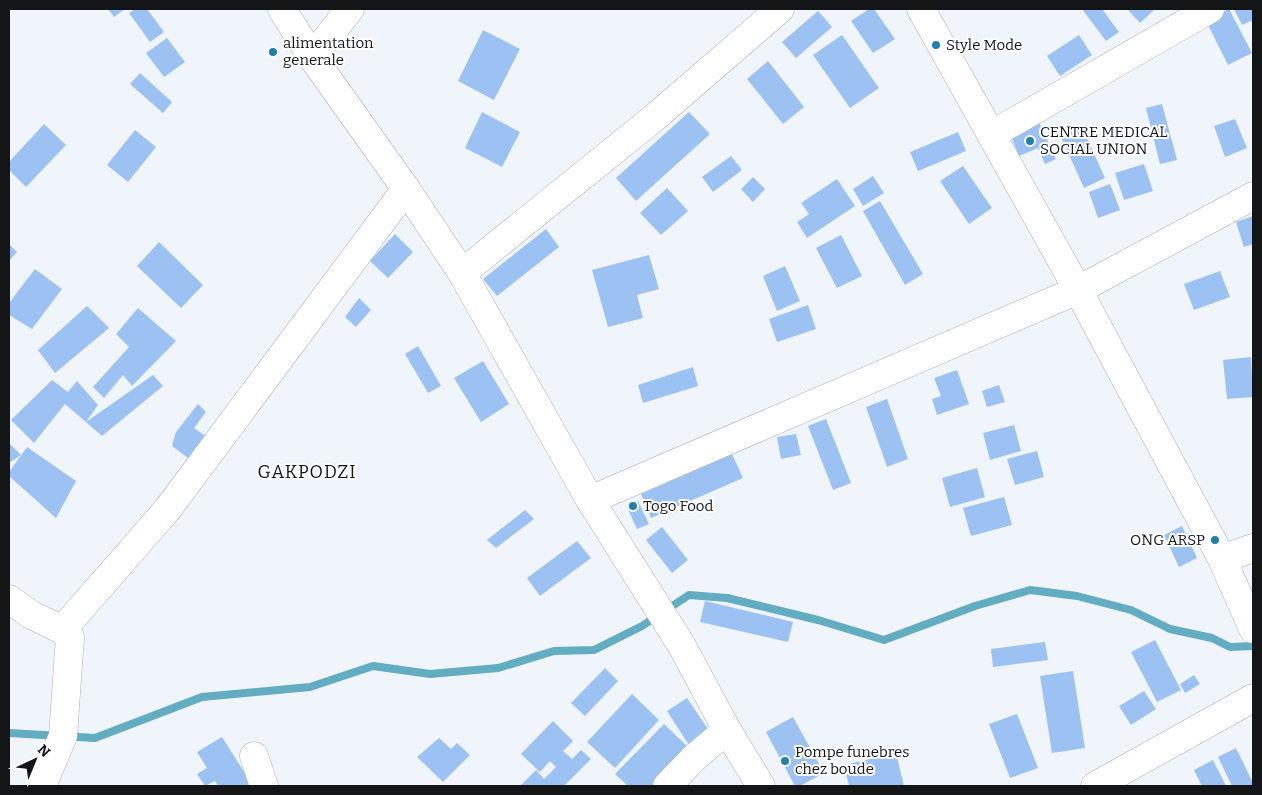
<svg xmlns="http://www.w3.org/2000/svg" width="1262" height="795" font-family="Bitter,serif">
<rect width="100%" height="100%" fill="#f0f5fb"/>
<g fill="none" stroke-linecap="round" stroke-linejoin="round">
<path stroke="#62adc2" stroke-width="8" d="M9 733 95 738 202 697 310 687 373 666 430 674 498 668 554 651 594 650 642 626 689 595 727 598 818 620 884 640 975 606 1030 590 1077 596 1131 610 1170 629 1212 638 1230 647 1253 646"/>
</g>
<path fill="#9bc2f2" d="M108 9H125L114 17Z
M135 9H147L164 32 150 42 129 13Z
M869 9H874L895 39 873 53 851 21Z
M1082 9H1102L1119 32 1106 41Z
M1127 9H1155L1140 23Z
M1229 9 1252 53 1228 65 1206 21Z
M1234 9H1253V20L1242 25Z
M818 11 832 27 796 58 782 42Z
M483 30 520 49 494 100 458 81Z
M842 35 879 88 850 108 813 55Z
M1079 35 1092 55 1060 76 1047 56Z
M167 38 185 62 164 77 146 53Z
M768 61 804 107 783 124 747 79Z
M140 73 172 102 163 113 130 84Z
M1162 104 1177 160 1160 164 1146 108Z
M482 112 520 132 502 167 465 148Z
M689 112 710 134 636 201 616 178Z
M1235 119 1247 148 1225 157 1214 126Z
M1039 122 1056 159 1045 164 1038 148 1019 156 1010 134Z
M44 124 66 145 26 187 9 170V162Z
M1082 127 1105 178 1084 188 1061 137Z
M135 130 156 147 128 182 107 165Z
M958 132 966 151 918 171 910 152Z
M731 156 742 170 713 192 702 177Z
M1144 164 1153 191 1124 200 1115 173Z
M963 166 992 208 969 224 940 181Z
M873 176 884 193 863 206 853 189Z
M753 177 765 189 753 202 741 189Z
M837 179 855 206 807 238 797 222 809 214 801 203Z
M1110 184 1120 210 1098 218 1089 192Z
M667 188 688 211 661 235 640 213Z
M880 201 923 274 905 285 863 211Z
M1253 216V244L1244 247 1236 222Z
M546 229 559 247 497 296 483 279Z
M395 234 413 252 388 278 370 261Z
M841 235 862 276 837 288 816 248Z
M159 242 203 285 181 308 137 266Z
M9 244 17 252 9 261Z
M649 255 659 289 637 295 643 318 608 327 592 270Z
M785 266 800 301 777 311 763 276Z
M35 269 62 289 32 329 9 315V303Z
M1220 271 1230 297 1194 310 1184 284Z
M359 298 371 310 356 327 345 317Z
M808 305 816 329 777 342 769 319Z
M87 306 109 328 55 373 38 350Z
M138 308 176 341 132 386 123 375 104 398 93 387 129 347 116 334Z
M418 346 441 386 428 393 405 354Z
M1251 357 1253 397 1227 399 1223 360Z
M483 361 509 404 481 422 454 378Z
M693 367 698 386 643 403 638 385Z
M957 370 969 404 937 415 932 399 941 396 934 378Z
M153 375 163 386 102 436 65 404 34 443 11 420 52 380 68 392 77 381 98 405 86 422Z
M999 385 1005 402 987 407 982 391Z
M887 399 908 459 887 467 866 407Z
M198 404 206 412 194 428 207 437 192 461 172 446 176 432Z
M826 419 851 483 833 490 808 426Z
M1014 425 1021 451 990 460 983 433Z
M796 434 801 455 781 459 777 437Z
M9 443 21 455 9 463Z
M27 447 76 481 56 518 9 476V472Z
M1037 451 1044 477 1015 485 1007 459Z
M732 454 743 478 651 518 641 494Z
M977 468 985 497 950 507 942 478Z
M1004 497 1012 525 971 536 963 508Z
M638 501 649 524 637 529 627 507Z
M525 510 534 519 496 548 487 540Z
M1182 526 1197 558 1179 567 1164 535Z
M662 527 688 560 672 573 646 540Z
M577 541 591 558 540 596 527 578Z
M705 601 793 622 788 642 700 622Z
M1155 640 1181 690 1157 702 1131 652Z
M1045 642 1048 660 993 667 991 649Z
M605 668 618 681 585 716 571 703Z
M1073 671 1085 748 1052 753 1040 676Z
M1194 675 1200 684 1185 693 1180 684Z
M1144 691 1156 709 1131 725 1119 706Z
M632 694 659 720 615 768 587 742Z
M687 698 712 735 691 748 667 711Z
M1017 714 1038 768 1010 778 989 724Z
M793 717 824 773 800 786H795L766 732Z
M553 721 573 741 563 751 572 759 581 750 591 759 564 786H520L536 770 544 779 556 767 550 761 540 772 521 754Z
M664 724 689 748 653 786H628L615 774Z
M222 737 253 786H218L215 781 205 786 197 774 207 768 197 752Z
M439 738 451 749 457 743 470 755 443 782 417 757Z
M1236 748 1253 783V786H1232L1218 757Z
M896 753 904 786H849L844 765Z
M1213 760 1226 786H1202L1194 770Z"/>
<g fill="none" stroke-linecap="round" stroke-linejoin="round">
<g stroke="#abb0b6" stroke-width="29">
<path id="street" d="M921 9 1078 290 1222 559 1253 629
M312 57 350 9
M991 135 1210 9
M462 273 654 118 780 9
M590 500 1078 290 1253 196
M1222 559 1253 548
M9 599 30 614 62 630 167 510 406 189
M254 756 264 786
M42 786 63 736 70 637 62 630
M667 786 694 758 727 730
M1095 786 1253 698"/>
</g>
<g stroke="#abb0b6" stroke-width="29">
<path id="secondary" d="M282 9 312 57 406 189 462 273 590 500 682 646 727 730 761 786"/>
</g>
<use href="#street" stroke="#fff" stroke-width="28"/>
<use href="#secondary" stroke="#fff" stroke-width="28"/>
</g>
<g fill="#217fac" stroke="#fff" stroke-width="2">
<circle cx="936" cy="45" r="5"/>
<circle cx="273" cy="52" r="5"/>
<circle cx="1030" cy="141" r="5"/>
<circle cx="633" cy="506" r="5"/>
<circle cx="1215" cy="540" r="5"/>
<circle cx="785" cy="761" r="5"/>
</g>
<g text-anchor="middle" dominant-baseline="central" stroke-width="4" stroke-linejoin="round" paint-order="stroke">
<g font-size="15" fill="#131517" stroke="#fff" text-anchor="start">
<text x="283" y="43">alimentation<tspan x="283" dy="17">generale</tspan></text>
<text x="946" y="45">Style Mode</text>
<text x="1040" y="132">CENTRE MEDICAL<tspan x="1040" dy="17">SOCIAL UNION</tspan></text>
<text x="643" y="506">Togo Food</text>
<text x="1205" y="540" text-anchor="end">ONG ARSP</text>
<text x="795" y="752">Pompe funebres<tspan x="795" dy="17">chez boude</tspan></text>
</g>
<g font-size="18" letter-spacing="1" fill="#131517" stroke="#fff">
<text x="307" y="472">GAKPODZI</text>
</g>
</g>
<rect width="1262" height="795" fill="none" stroke="#131517" stroke-width="20"/>
<g transform="translate(35 760) rotate(44)" stroke="#ffffff" stroke-width="4" paint-order="stroke">
<path d="M0-4L9 19L0 12L-9 19Z" fill="#131517"/>
<text y="-8" font-size="14" font-weight="bold" text-anchor="middle" fill="#131517">N</text>
</g>
</svg>
